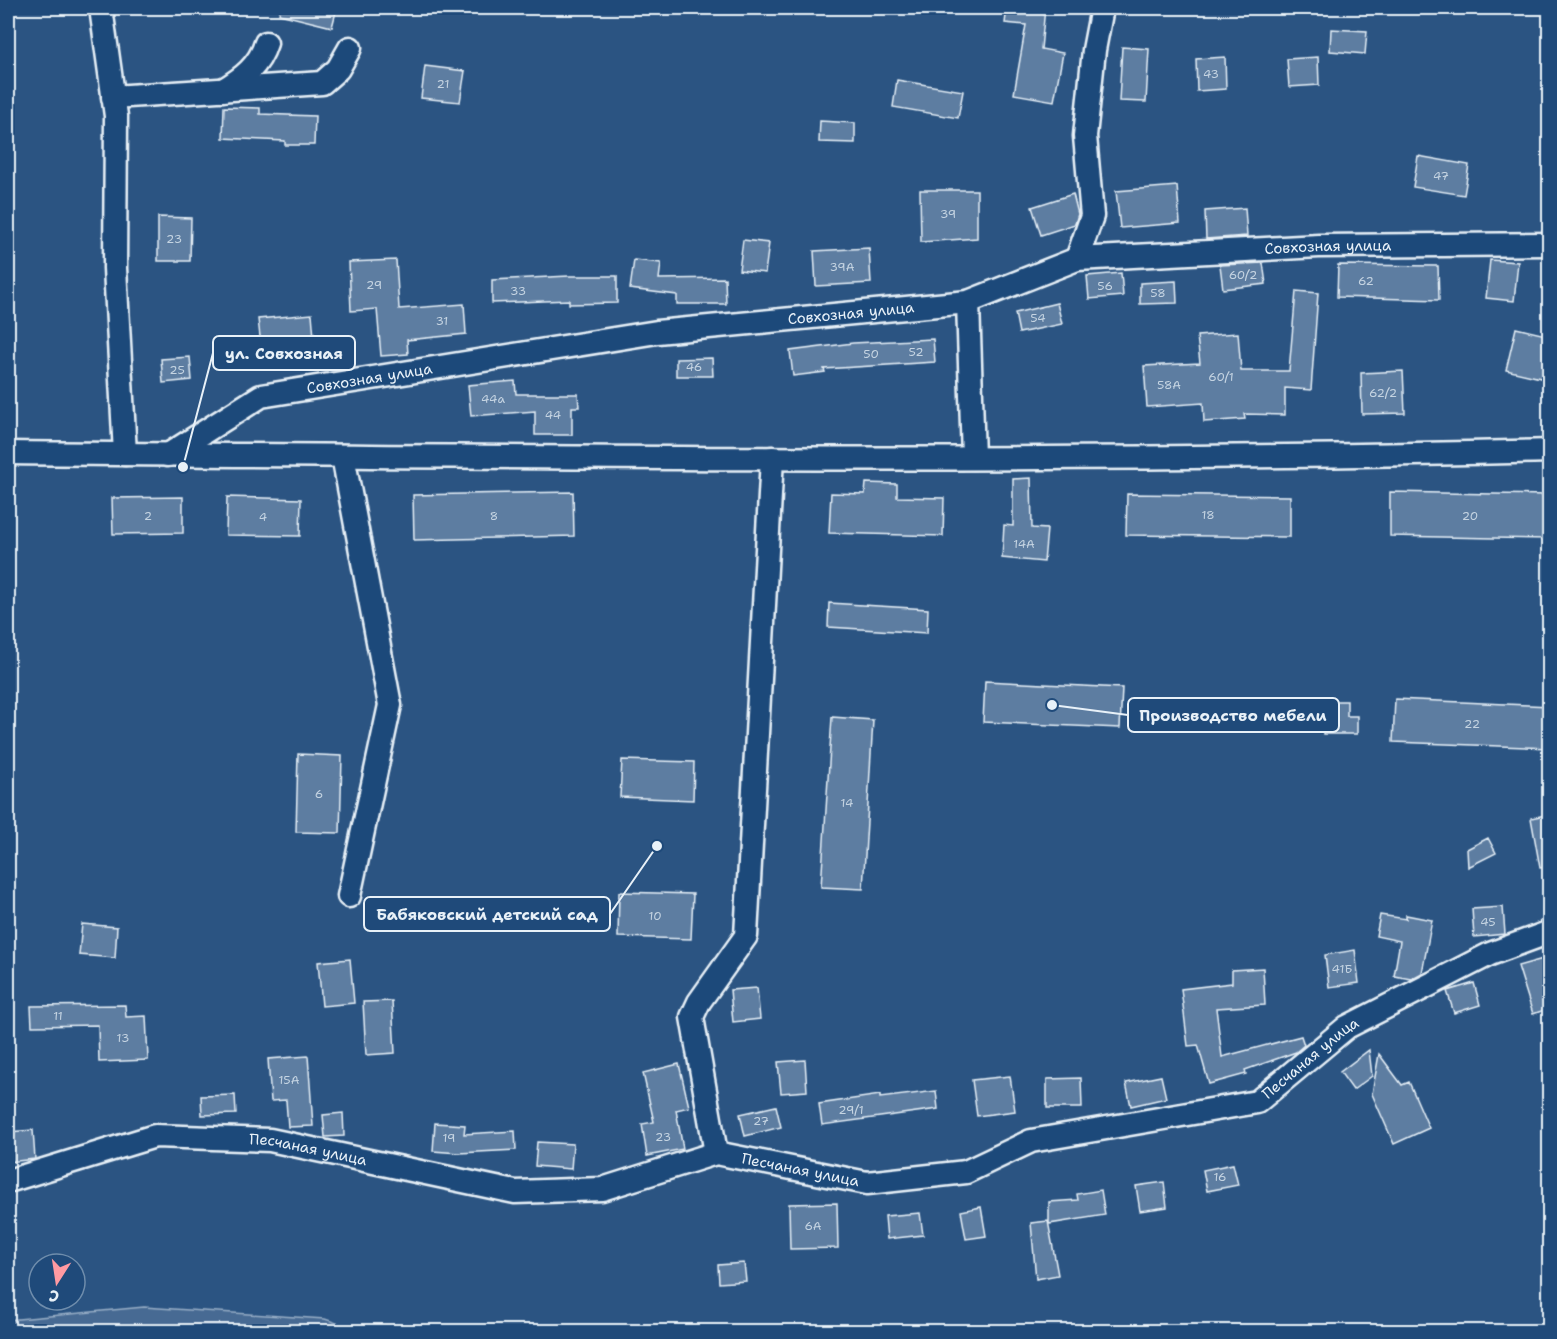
<svg xmlns="http://www.w3.org/2000/svg" width="1557" height="1339" font-family="'Shantell Sans',sans-serif">
<rect width="100%" height="100%" fill="#2b5482"/>
<filter id="ink" filterUnits="userSpaceOnUse"><feTurbulence type="fractalNoise" baseFrequency=".0167" numOctaves="2"/><feDisplacementMap in="SourceGraphic" scale="12" xChannelSelector="R" yChannelSelector="G"/><feConvolveMatrix kernelMatrix="1 2 1 2 8 2 1 2 1" color-interpolation-filters="sRGB"/></filter>
<g filter="url(#ink)">
<path fill="#476b93" stroke="#98aec6" stroke-width="1.5" d="M144 1307 325 1319 360 1331H8V1320Z"/>
<path fill="#5d7da1" stroke="#e8f1f8" stroke-width="1.5" d="M280 8H337L332 27 279 14Z
M1007 8H1045L1041 49 1063 53 1054 101 1014 94 1026 25 1005 23Z
M1331 29 1367 31 1365 54 1330 51Z
M1122 47 1149 49 1146 102 1119 101Z
M1225 57 1226 89 1197 91 1196 59Z
M1318 57 1319 85 1289 87 1287 59Z
M425 66 465 71 460 102 421 98Z
M897 80 963 91 958 118 893 107Z
M224 107 260 108V114L315 116 314 145H285V141L223 138Z
M820 121 855 123V143L819 142Z
M1418 156 1469 165 1464 195 1413 187Z
M1177 186 1180 223 1120 228 1116 191Z
M920 190H977V238L921 242Z
M1073 194 1078 214 1075 224 1041 235 1032 207Z
M1245 208 1247 236 1206 239 1205 211Z
M158 217 191 218 190 261H158Z
M743 240 769 243 765 273 739 270Z
M869 248 871 283 816 286 814 251Z
M396 260 399 309 464 304 466 334 407 340 408 354 381 356 377 309 351 311 349 262Z
M634 260 661 263 659 279 725 278 726 304H677V295L630 289Z
M1490 260 1518 262 1514 301 1486 298Z
M1263 263 1266 284 1223 289 1220 265Z
M1338 265 1438 266 1439 300 1337 297Z
M1121 273 1123 296 1089 299 1087 276Z
M569 276H617V303L569 304V300L492 303V280Z
M1176 281 1177 303 1140 304V283Z
M1296 291 1318 293 1311 390 1285 388V415L1244 414 1245 419 1204 422 1203 403 1147 407 1144 366 1200 363 1197 336 1238 333 1241 371H1289Z
M1057 303 1062 324 1019 333 1015 313Z
M312 314 315 349 262 354 258 319Z
M1516 328 1550 336V360L1545 379 1506 370Z
M933 339 935 362 824 369 825 372 793 376 790 351 853 343Z
M190 357 192 380 163 383 161 359Z
M712 358 713 376H676V359Z
M1403 371 1405 413 1362 414 1361 373Z
M515 381 516 394H578L579 407H572V435H535V411L471 416 468 385Z
M1031 478 1032 528 1047 529 1044 562 1002 558 1004 525 1013 526V479Z
M866 483 897 484V497L944 498 943 536 829 533 831 493 865 494Z
M573 492 574 536 414 540 413 495Z
M1390 492 1550 495V539L1390 536Z
M1127 494 1290 496V537L1126 535Z
M183 497V533L113 534 112 498Z
M227 497 301 499 300 536 226 535Z
M829 603 928 609 927 633 828 627Z
M985 681 1122 688 1120 728 983 722Z
M1395 699 1550 706V748L1393 742Z
M1323 701H1347V716H1357V734H1323Z
M832 717 873 720 863 889 821 887Z
M298 754 342 756 340 833 296 832Z
M622 760 694 762 693 800 620 797Z
M1550 814V867L1540 868 1531 818Z
M1488 838 1496 853 1468 867 1467 849Z
M619 892 693 894 691 939 618 937Z
M1503 907 1505 934 1474 937 1472 909Z
M1380 915 1406 919V915L1432 920 1422 973 1411 979 1394 976 1400 941 1376 936Z
M82 924 117 927 115 958 79 955Z
M1355 950 1359 983 1329 987 1325 955Z
M1550 957V1008L1533 1014 1518 966Z
M350 959 354 1003 322 1006 318 962Z
M1263 968 1265 1005 1216 1008 1222 1057 1301 1036 1304 1045 1296 1052 1245 1070 1246 1074 1209 1084 1198 1045 1188 1046 1181 989 1232 983V970Z
M1474 983 1480 1005 1454 1013 1447 991Z
M757 988 760 1019 733 1022 730 990Z
M392 1001 395 1053 366 1055 363 1002Z
M125 1005 126 1017 146 1016 148 1060 99 1062 98 1025 32 1026 31 1006Z
M1369 1050 1372 1076 1353 1090 1340 1072Z
M1379 1054 1402 1085 1409 1082 1429 1128 1394 1144 1372 1094Z
M308 1056 313 1126 288 1127 286 1100 271 1101 268 1059Z
M805 1060 807 1091 781 1093 778 1062Z
M679 1064 689 1107 676 1110 683 1149 647 1156 642 1124 654 1122 643 1073Z
M1010 1076 1015 1111 977 1116 972 1080Z
M1161 1076 1166 1098 1131 1106 1126 1083Z
M1081 1078 1082 1108H1047V1079Z
M936 1091 938 1109 822 1125 819 1104 880 1095V1098Z
M235 1095 236 1114 202 1115 201 1096Z
M776 1106 781 1127 745 1136 740 1114Z
M343 1113 344 1136 325 1137 323 1115Z
M435 1123 465 1125 464 1134 515 1131 516 1150 459 1153 433 1151Z
M33 1130 35 1159 8 1162V1132Z
M537 1142 573 1144 571 1169 535 1166Z
M1233 1164 1238 1185 1207 1191 1203 1170Z
M1164 1182 1167 1207 1140 1211 1136 1186Z
M1101 1190 1105 1215 1049 1224V1202L1078 1200 1077 1194Z
M837 1203 838 1248 790 1249 789 1204Z
M981 1207 986 1236 966 1239 961 1211Z
M920 1213 923 1235 887 1239 885 1216Z
M1048 1221 1058 1275 1036 1279 1031 1223Z
M744 1263 746 1281 719 1283 718 1265Z"/>
<g fill="none" stroke-linecap="round" stroke-linejoin="round">
<g stroke="#e8f1f8" stroke-width="27">
<g id="street">
<path d="M101 8 116 116 115 268 125 454"/>
<path d="M223 90C243 78 259 66 266 43"/>
<path d="M113 97 322 83 338 69 350 48"/>
<path d="M1077 259 1092 216 1085 136 1094 50 1102 8"/>
<path d="M968 302 973 458"/>
<path d="M8 453C521 457 1036 464 1550 451"/>
<path id="s1" d="M168 455 261 396 657 332 968 302 1077 259 1319 246 1550 244"/>
<path d="M343 456 390 705 349 896"/>
<path d="M716 1153 692 1017 699 1002 746 936 772 458"/>
<path id="s2" d="M8 1181 155 1136 270 1140 515 1192 602 1189 716 1153 867 1183 966 1172 1031 1141 1257 1102 1347 1027 1490 954 1550 932"/>
</g>
</g>
<use href="#street" stroke="#1f4a7a" stroke-width="22"/>
</g>
</g>
<g text-anchor="middle" dominant-baseline="central" stroke-width="4.5" stroke-linejoin="round" paint-order="stroke">
<g font-size="12" fill="#c5d4e2">
<text x="1211" y="74">43</text>
<text x="443" y="84">21</text>
<text x="1441" y="176">47</text>
<text x="948" y="214">39</text>
<text x="174" y="239">23</text>
<text x="842" y="267">39А</text>
<text x="1243" y="275">60/2</text>
<text x="1366" y="281">62</text>
<text x="374" y="285">29</text>
<text x="1105" y="286">56</text>
<text x="518" y="291">33</text>
<text x="1158" y="293">58</text>
<text x="1038" y="318">54</text>
<text x="442" y="321">31</text>
<text x="916" y="352">52</text>
<text x="871" y="354">50</text>
<text x="694" y="367">46</text>
<text x="177" y="370">25</text>
<text x="1221" y="377">60/1</text>
<text x="1169" y="385">58А</text>
<text x="1383" y="393">62/2</text>
<text x="493" y="399">44а</text>
<text x="553" y="415">44</text>
<text x="1208" y="515">18</text>
<text x="148" y="516">2</text>
<text x="494" y="516">8</text>
<text x="1470" y="516">20</text>
<text x="263" y="517">4</text>
<text x="1024" y="544">14А</text>
<text x="1472" y="724">22</text>
<text x="319" y="794">6</text>
<text x="847" y="803">14</text>
<text x="655" y="916">10</text>
<text x="1488" y="922">45</text>
<text x="1342" y="969">41Б</text>
<text x="58" y="1016">11</text>
<text x="123" y="1038">13</text>
<text x="289" y="1080">15А</text>
<text x="851" y="1110">29/1</text>
<text x="761" y="1121">27</text>
<text x="663" y="1137">23</text>
<text x="449" y="1138">19</text>
<text x="1220" y="1177">16</text>
<text x="813" y="1226">6А</text>
</g>
<g font-size="15" fill="#e8f1f8" stroke="#1f4a7a">
<text stroke="none"><textPath href="#s1" startOffset="1192">Совхозная улица</textPath></text>
<text stroke="none"><textPath href="#s1" startOffset="706">Совхозная улица</textPath></text>
<text stroke="none"><textPath href="#s1" startOffset="220">Совхозная улица</textPath></text>
<text stroke="none"><textPath href="#s2" startOffset="1350">Песчаная улица</textPath></text>
<text stroke="none"><textPath href="#s2" startOffset="308">Песчаная улица</textPath></text>
<text stroke="none"><textPath href="#s2" startOffset="812">Песчаная улица</textPath></text>
</g>
</g>
<path fill="none" stroke="#e8f1f8" stroke-width="2" d="M183 467L213 353M1052 705L1128 715M657 846L610 914"/>
<g fill="#e8f1f8" stroke="#1f4a7a" stroke-width="2">
<circle cx="183" cy="467" r="6"/>
<circle cx="1052" cy="705" r="6"/>
<circle cx="657" cy="846" r="6"/>
</g>
<g fill="#1f4a7a" stroke="#e8f1f8" stroke-width="2">
<rect x="213" y="336" width="142" height="34" rx="6"/>
<rect x="1128" y="698" width="211" height="34" rx="6"/>
<rect x="364" y="897" width="246" height="34" rx="6"/>
</g>
<g font-size="16" text-anchor="middle" font-weight="bold" fill="#e8f1f8">
<text x="284" y="359">ул. Совхозная</text>
<text x="1233" y="721">Производство мебели</text>
<text x="487" y="920">Бабяковский детский сад</text>
</g>
<rect width="1557" height="1339" fill="none" stroke="#1f4a7a" stroke-width="30"/>
<rect x="15" y="15" width="1527" height="1309" fill="none" stroke="#e8f1f8" stroke-width="2" filter="url(#ink)"/>
<g transform="translate(57 1282) rotate(192)"><circle r="28" fill="#1f4a7a" stroke="#6f8dac" stroke-width="1.5"/>
<path d="M0-4.5L10 22L0 15L-10 22Z" fill="#ff9aa2"/>
<text y="-9" font-size="16" font-weight="bold" text-anchor="middle" fill="#e8f1f8">С</text>
</g>
</svg>
